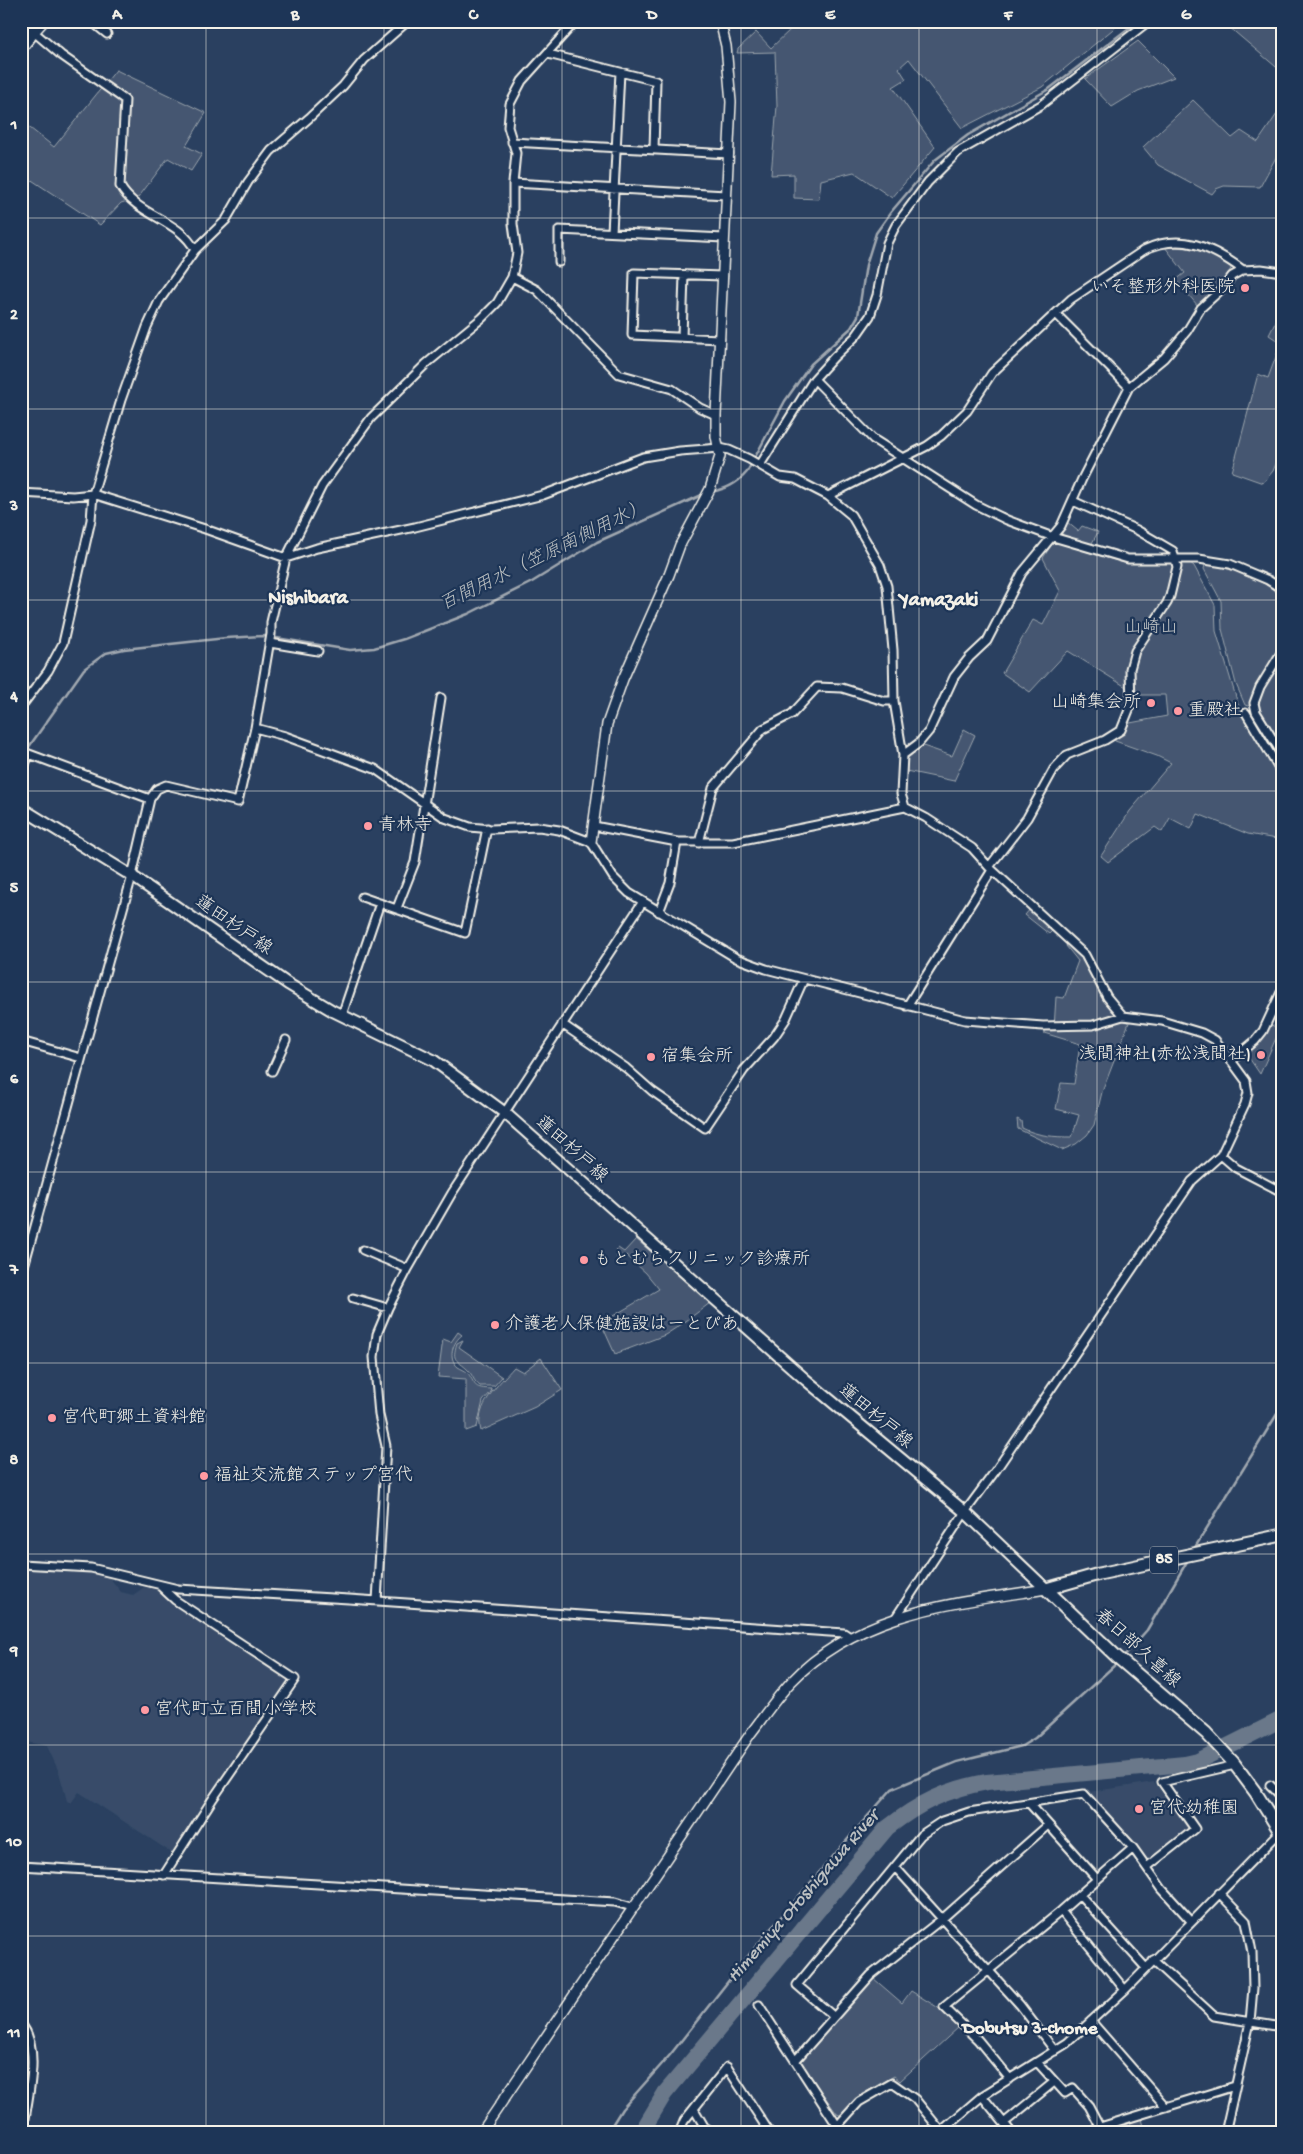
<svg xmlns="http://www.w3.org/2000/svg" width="1303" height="2154" font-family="'Gochi Hand','Klee One',sans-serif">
<rect width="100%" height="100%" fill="#2a4060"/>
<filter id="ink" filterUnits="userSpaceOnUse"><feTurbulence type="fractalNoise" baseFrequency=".02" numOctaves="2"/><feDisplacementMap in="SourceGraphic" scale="10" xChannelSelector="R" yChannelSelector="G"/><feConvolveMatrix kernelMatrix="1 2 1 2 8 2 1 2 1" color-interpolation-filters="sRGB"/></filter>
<g filter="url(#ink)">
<path fill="#374c69" d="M21 1569 91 1572 109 1577 121 1592 133 1595 143 1588H154L172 1601 289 1679 172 1853 79 1792 71 1803 67 1801 59 1772 47 1746 21 1741Z
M1154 1782 1187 1826 1186 1830 1150 1859H1145L1089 1792Z"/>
<path fill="#445771" stroke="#9ca4ac" d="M786 21H1123L1042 87 962 128 909 59 899 68 906 79 893 87 935 147 892 198 854 172 821 180 819 199 794 198V174L771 175 777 106 775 52 737 53 738 49 756 32 771 48 792 28Z
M1222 21H1282V72Z
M1138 41 1174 77 1138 91 1112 107 1085 79Z
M116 70 206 113 186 146 202 154 191 171 168 158 138 198 121 203 100 225 21 173V155L25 150 21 145V121L54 147Z
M1193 100 1232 138 1241 131 1258 142 1277 114 1282 117V146L1260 187 1224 186 1216 189 1212 194 1158 165 1143 147Z
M1165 247C1194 248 1208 247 1232 267L1219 288 1198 306 1176 280 1185 273Z
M1277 319 1282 329V449L1273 471 1263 483 1232 472 1258 374 1268 378 1281 343 1269 335Z
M1067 522 1078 531 1082 526 1098 532 1091 545 1063 536 1062 533Z
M1055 542 1124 563 1189 562 1194 566 1215 605 1216 631 1238 704 1282 782V840L1248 834 1198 814 1191 829 1170 818 1162 832 1155 827 1108 862 1101 856 1130 811 1171 763 1157 756 1115 741 1114 738 1125 730 1130 723 1167 716 1165 695H1139L1068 651 1030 692 1002 673 1033 620 1043 625 1060 591 1043 558 1052 544Z
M1205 565C1232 567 1261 579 1282 596V643L1257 684 1251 703 1248 706 1245 705 1236 684 1222 629 1221 601 1204 569Z
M1282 660V749L1259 709C1258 691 1273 674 1282 660Z
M964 729 975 735 954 781 906 771 907 757 923 746 952 756Z
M1031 908 1083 958 1104 999 1119 1015 1120 1021 1130 1020 1102 1092 1094 1125 1087 1135 1076 1144 1062 1150 1018 1129 1017 1119 1021 1121 1022 1128C1038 1136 1054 1137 1072 1137L1079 1115 1056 1109 1061 1083 1074 1084 1080 1044 1044 1033V1028H1054L1056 997 1064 998 1078 961 1066 946 1067 944 1052 931 1049 934 1025 915Z
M1282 1017V1040L1276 1038 1260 1074 1245 1052 1269 1024 1278 1028Z
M636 1239 710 1303 682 1324 665 1335 615 1354 601 1323 659 1289 646 1273 626 1255 620 1261 617 1258 616 1250 618 1248 624 1252Z
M458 1332 462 1335C453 1342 447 1358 458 1367 461 1369 465 1370 468 1373 477 1387 473 1388 492 1389L491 1392 483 1401 477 1427 466 1431V1379L438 1377 443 1339 451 1342Z
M463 1340 459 1347 502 1377 494 1386H480C473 1381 473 1375 468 1370 457 1359 451 1362 457 1343Z
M541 1358 562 1390 535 1407 481 1431C474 1406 499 1384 514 1367L523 1372Z
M873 1978 902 2003 911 1991 937 2007 959 2027 900 2081 894 2076 857 2097 842 2116 837 2114 802 2064V2059Z
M1141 2119 1145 2133H1101L1104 2131Z"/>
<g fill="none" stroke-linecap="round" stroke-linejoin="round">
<path stroke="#a1a8b0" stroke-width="2.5" d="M711 492C726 489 737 484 747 472L785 401 811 364 851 328 858 316 866 265 876 233 891 212 935 160 968 135 1049 89 1138 21
M21 758 84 669 106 653 124 649 226 638 264 636 350 650 374 648 404 639 468 614 532 582 597 542 704 494
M1194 1549 1282 1406
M1123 1657 1147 1630 1189 1558
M610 2133 612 2125 622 2109 670 2055 756 1946 866 1818 892 1789 957 1762 1022 1746 1035 1738 1117 1663"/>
<path stroke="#6a788a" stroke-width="16" d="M641 2133 665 2093 887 1828C919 1803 947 1789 987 1782L1185 1764 1198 1761 1282 1719"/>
<g stroke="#f4f1e8" stroke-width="11">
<path id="minor" d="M91 21 107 34
M34 32 61 55 125 100 120 186C137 216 179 219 195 250
M548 54 656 81 654 149
M512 142 729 154
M513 183 726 195
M612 232 620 72
M559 262V230L724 238
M512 277 537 290 619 374 672 389 700 408 716 415
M1056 314 1129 387
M682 337 684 275
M720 339 632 335 634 273 723 276
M814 379 873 439 976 505 1007 520 1053 537 1128 559H1199L1230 564 1268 580 1282 589
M760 465 814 379 834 357 856 336 870 316 877 295 887 243 896 225 928 182 958 152 1041 105 1149 21
M21 493 73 496 93 494 205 529 286 558 317 548 415 527 543 495 643 457 680 451 720 448 729 450 749 459 780 477 795 479 828 496 851 515 880 565 887 586 893 650 894 701 903 755 901 794 905 807 926 818 972 848 989 867 1085 955 1107 997 1123 1016
M828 496 927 446 941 436 967 411 992 373 1071 299 1144 250C1181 232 1212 247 1243 270
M270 643 318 651
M1282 651 1260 687 1254 703 1256 712 1282 754
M21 707 48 671 63 643 91 520 93 494 121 400 147 327 159 301 195 250 226 220 248 182 271 151 309 118 343 86 364 60 408 21
M1246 713 1282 774
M255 728 285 736 375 769 445 818 470 827 491 829 539 827 559 830 591 842 613 877 629 893 736 958 766 969 965 1020 1043 1026 1093 1025 1123 1016 1162 1021 1202 1033 1215 1040 1224 1051 1246 1081 1248 1093 1245 1104 1221 1155 1192 1181 996 1470 965 1512 896 1617
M21 751 150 799
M903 755 919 743 929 731 954 677 969 658 987 641 1022 573 1061 526 1082 479 1129 387 1164 358 1187 331 1201 308 1223 288 1232 276 1243 270 1261 269 1282 272
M21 775 29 754
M594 826 677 842H733L905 807
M699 843 713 788 763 729 792 714 817 687 842 688 884 701H894
M989 867 1027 818 1054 769 1067 755 1105 740 1121 730 1131 705 1130 669 1135 651 1167 603 1170 596 1177 567 1173 551 1137 530 1073 501
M362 897 465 933 487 828
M397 908 415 862 441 698
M659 912 670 883 677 842
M907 1006 992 870
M342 1015 380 903
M562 1024 626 1068 652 1091 705 1128 744 1070 774 1037 786 1019 803 981
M21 1041 81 1058
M1231 1061 1255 1041 1263 1031 1282 990
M272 1071 286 1040
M1221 1155 1236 1168 1282 1192
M363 1250 408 1269
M21 1277 132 876 150 799 157 789 166 785 238 802 255 728 271 634V622L286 558 322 486 371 418 426 364 482 318 497 303 512 277 517 253 513 224V183L516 153 508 127 510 104 522 81 576 21
M353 1298 388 1308
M21 1564 91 1568 178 1589 349 1599 844 1633 850 1637
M160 1586 175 1600 295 1679 212 1800 164 1875
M377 1601 386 1446 379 1415 374 1357 377 1334 388 1308 408 1269 452 1193 642 903
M1270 1785 1282 1797
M1029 1803 1097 1879
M21 1866 615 1902 632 1907
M895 1867 1020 2005 1055 2051
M1147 1867 1195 1829 1162 1782 1235 1765
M1219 1893 1246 1921 1252 1952 1253 1988 1250 2022 1225 2133
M1080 1895 1146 1968
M1061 1911 1125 1990
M1153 1960 1214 2016 1282 2027
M759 2005 842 2133
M833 2016 797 1985 921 1835 942 1821 969 1812 1084 1794 1133 1848 1162 1889 1191 1921
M1091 2021 1166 2107
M21 2024C43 2049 26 2102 23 2133
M795 2061 871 1975 942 1919 1048 1825
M1037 2062 1065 2093 1073 2088 1089 2106 1100 2127
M1010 2079 978 2040 944 2007 1061 1911 1133 1848
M982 2096 1012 2133
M694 2109 708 2133
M1004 2123 1054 2082
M679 2133 684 2121 727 2067 770 2133
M831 2133 859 2102 892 2083 915 2099 941 2131
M939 2133 982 2096 1067 2043 1125 1990 1282 1830
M1090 2133 1100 2127 1235 2086"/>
</g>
<g stroke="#f4f1e8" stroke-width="12">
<path id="tertiary" d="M34 32 44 21
M591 842 607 724 623 679 669 575 680 545 710 489 720 456 716 436V415L731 102 726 46 720 21
M481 2133 751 1733C764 1716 776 1698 791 1682 858 1611 956 1603 1046 1589"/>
</g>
<g stroke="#f4f1e8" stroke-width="14">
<path id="secondary" d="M21 48 34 32 29 21
M21 808 132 876 288 984 333 1011 433 1060 505 1113 806 1380 965 1512 1046 1589"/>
</g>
<g stroke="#f4f1e8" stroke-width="15">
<path id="primary" d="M1046 1589 1117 1657 1206 1733 1233 1762 1256 1793 1282 1835
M1046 1589 1099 1574 1282 1535"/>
</g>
<use href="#minor" stroke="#1d3557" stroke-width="7"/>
<use href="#tertiary" stroke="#1d3557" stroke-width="9"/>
<use href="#secondary" stroke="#1d3557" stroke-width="10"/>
<use href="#primary" stroke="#1d3557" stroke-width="11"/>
</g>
</g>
<path fill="none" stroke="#f4f1e8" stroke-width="1" stroke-opacity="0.55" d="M206 21V2133M384 21V2133M562 21V2133M741 21V2133M919 21V2133M1097 21V2133M21 218H1282M21 409H1282M21 600H1282M21 791H1282M21 982H1282M21 1172H1282M21 1363H1282M21 1554H1282M21 1745H1282M21 1936H1282"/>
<g fill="#ff9aa2" stroke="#1d3557" stroke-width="2">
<circle cx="1245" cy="288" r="5"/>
<circle cx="1151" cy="703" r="5"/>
<circle cx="1178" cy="711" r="5"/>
<circle cx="368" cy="826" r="5"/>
<circle cx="1261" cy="1055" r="5"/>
<circle cx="651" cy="1057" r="5"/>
<circle cx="584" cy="1260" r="5"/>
<circle cx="495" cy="1325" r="5"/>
<circle cx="52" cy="1418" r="5"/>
<circle cx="204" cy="1476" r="5"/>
<circle cx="145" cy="1710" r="5"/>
<circle cx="1139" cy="1809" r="5"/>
</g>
<g text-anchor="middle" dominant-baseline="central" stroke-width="4.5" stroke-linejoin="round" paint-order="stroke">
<rect fill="#1d3557" stroke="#b4b9bc" stroke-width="1" x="1150" y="1546.5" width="28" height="27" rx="4"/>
<g font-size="16" font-weight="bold" fill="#f4f1e8">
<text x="1164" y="1560">85</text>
</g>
<g font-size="18" fill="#f4f1e8" stroke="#1d3557" text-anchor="start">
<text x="1235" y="288" text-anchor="end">いそ整形外科医院</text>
<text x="1141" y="703" text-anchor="end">山崎集会所</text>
<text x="1188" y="711">重殿社</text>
<text x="378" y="826">青林寺</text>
<text x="1251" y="1055" text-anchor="end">浅間神社(赤松浅間社)</text>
<text x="661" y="1057">宿集会所</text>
<text x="594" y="1260">もとむらクリニック診療所</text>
<text x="505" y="1325">介護老人保健施設はーとぴあ</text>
<text x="62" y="1418">宮代町郷土資料館</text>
<text x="214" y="1476">福祉交流館ステップ宮代</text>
<text x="155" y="1710">宮代町立百間小学校</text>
<text x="1149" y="1809">宮代幼稚園</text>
</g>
<g font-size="18" fill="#bfc3c4" stroke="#1d3557">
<text x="1151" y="628">山崎山</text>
</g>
<g font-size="18" fill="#f4f1e8" stroke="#1d3557">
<text transform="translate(233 926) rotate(35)">蓮田杉戸線</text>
<text transform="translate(571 1150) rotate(42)">蓮田杉戸線</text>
<text transform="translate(875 1417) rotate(40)">蓮田杉戸線</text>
<text transform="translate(1137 1649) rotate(42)">春日部久喜線</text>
</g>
<g font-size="19" font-style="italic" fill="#bdc1c2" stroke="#1d3557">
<text transform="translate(544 557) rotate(-26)">百間用水（笠原南側用水）</text>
<text transform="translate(804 1897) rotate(-49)">Himemiya Otoshigawa River</text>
</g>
<g font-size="19" font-weight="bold" fill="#f4f1e8" stroke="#1d3557">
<text x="1030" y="2029">Dobutsu 3-chome</text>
</g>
<g font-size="20" font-weight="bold" fill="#f4f1e8" stroke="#1d3557">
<text x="308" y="599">Nishibara</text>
<text x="939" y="601">Yamazaki</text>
</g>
</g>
<rect width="1303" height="2154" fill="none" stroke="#1d3557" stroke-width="55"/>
<rect x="28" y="28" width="1248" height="2098" fill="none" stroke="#f4f1e8" stroke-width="2"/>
<g font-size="16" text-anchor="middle" font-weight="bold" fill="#f4f1e8">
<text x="117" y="19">A</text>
<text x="295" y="19">B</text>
<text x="473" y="19">C</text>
<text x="652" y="19">D</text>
<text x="830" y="19">E</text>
<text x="1008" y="19">F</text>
<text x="1186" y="19">G</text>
<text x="14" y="129">1</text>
<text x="14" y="319">2</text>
<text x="14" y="510">3</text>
<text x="14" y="701">4</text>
<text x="14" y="892">5</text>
<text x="14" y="1083">6</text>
<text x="14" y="1274">7</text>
<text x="14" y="1464">8</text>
<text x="14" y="1655">9</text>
<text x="14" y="1846">10</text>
<text x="14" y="2037">11</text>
</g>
</svg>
